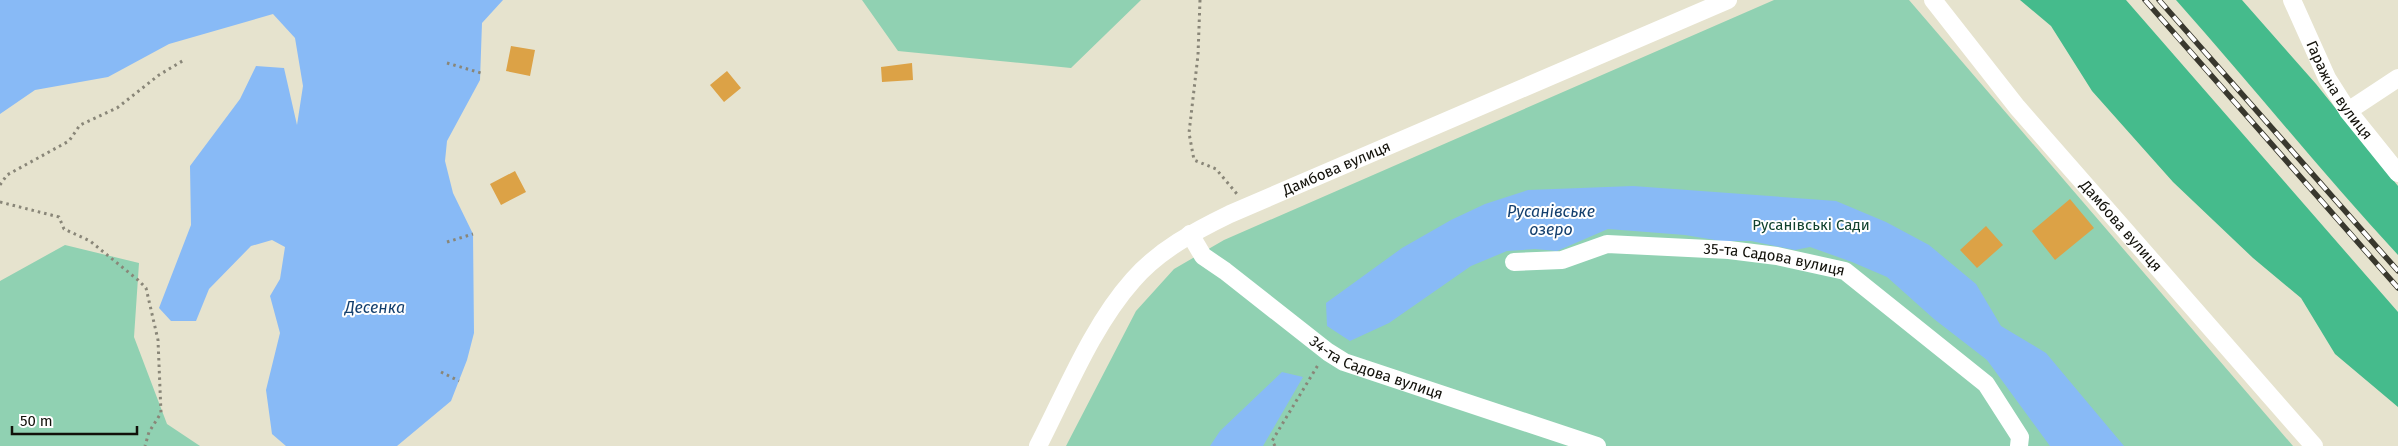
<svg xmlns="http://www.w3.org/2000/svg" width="2398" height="446" font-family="'Fira Sans',sans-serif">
<rect width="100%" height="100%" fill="#e6e3ce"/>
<path fill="#90d1b2" d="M862 0H1141L1071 68 898 51Z
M1774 0H1909L2293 446H1066L1136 311 1174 269 1224 240Z
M65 245 139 263 134 337 167 424 200 446H0V281Z"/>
<path fill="#45bb8c" d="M2020 0H2126L2398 312V407L2335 354 2301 298 2253 258 2173 182 2092 91 2051 26Z
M2176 0H2242L2316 84 2398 186V255C2321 172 2251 84 2176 0Z"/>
<path fill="#88baf6" d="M0 0H503L482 23 480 80 447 141 445 161 453 193 473 234 474 333 467 360 451 401 397 446H286L272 434 266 390 280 333 270 296 280 279 285 247 272 240 251 246 209 289 196 321H171L159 308 191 225 190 166 240 99 256 66 284 68 297 125 303 86 295 38 273 14 169 44 108 77 35 90 0 114Z
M1633 186 1836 201 1886 222 1929 245 1976 284 2001 326 2046 353 2124 446H2050L1987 360 1934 319 1887 277 1852 262 1810 247 1795 250 1751 241H1721L1685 235 1608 229 1557 251 1535 249 1507 251 1471 266 1389 323 1350 341 1327 326 1326 303 1402 248 1451 220 1485 204 1528 190Z
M1282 372 1303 377 1263 446H1210L1220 431Z"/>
<path fill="#dca246" d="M511 46 535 50 530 76 506 71Z
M912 63 913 80 882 82 881 67Z
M727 71 741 88 724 102 710 85Z
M515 171 526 192 501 205 490 184Z
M2070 199 2094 228 2055 260 2032 231Z
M1986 226 2003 245 1977 268 1960 250Z"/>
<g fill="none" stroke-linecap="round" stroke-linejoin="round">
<path stroke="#898678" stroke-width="3" stroke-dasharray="2.5 4" stroke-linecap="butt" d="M1200 0 1198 55 1189 133 1194 160 1216 169 1237 194
M447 63 481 73
M0 185 7 175 69 141 80 125 117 108 159 75 184 60
M0 202 59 217 64 229 90 241 138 280 146 288 158 340 161 413 149 432 145 446
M447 242 473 234
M441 372 459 381
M1275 446 1272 441 1318 365"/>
<g stroke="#fff" stroke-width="18">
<path id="s1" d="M1933 0 2017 107 2314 446"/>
<path id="s2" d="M2292 0 2327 78 2348 111 2398 173"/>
<path d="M2348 111 2398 78"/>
<path id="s3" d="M1190 234 1203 256 1225 271 1328 352 1344 362 1597 446"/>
<path id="s4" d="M1514 262 1562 260 1607 244 1729 250 1777 256 1845 271 1986 384 2020 437 2019 446"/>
<path id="s5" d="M1038 446C1066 392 1092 326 1133 280 1159 250 1195 231 1230 214L1728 0"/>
</g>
<g stroke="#39382e" stroke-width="5.5">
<path id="rail" d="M2145 0 2398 288
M2159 0 2398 271"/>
</g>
<use href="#rail" stroke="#fff" stroke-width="4" stroke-dasharray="11" stroke-linecap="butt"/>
</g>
<g text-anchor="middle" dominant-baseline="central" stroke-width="4" stroke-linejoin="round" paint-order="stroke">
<g font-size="15" fill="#12110a" stroke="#fff">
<text stroke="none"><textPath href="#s2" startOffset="102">Гаражна вулиця</textPath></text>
<text stroke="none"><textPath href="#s5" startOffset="426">Дамбова вулиця</textPath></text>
<text stroke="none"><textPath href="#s1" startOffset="294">Дамбова вулиця</textPath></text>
<text stroke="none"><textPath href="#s4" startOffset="264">35-та Садова вулиця</textPath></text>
<text stroke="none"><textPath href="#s3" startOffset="234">34-та Садова вулиця</textPath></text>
</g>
<g font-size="15" fill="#10422e" stroke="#fff">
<text x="1811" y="225">Русанівські Сади</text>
</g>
<g font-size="16" font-style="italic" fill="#133f6e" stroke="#fff">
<text x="1551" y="211">Русанівське<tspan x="1551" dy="18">озеро</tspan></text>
<text x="375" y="307">Десенка</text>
</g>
</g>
<path d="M12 426v8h125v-8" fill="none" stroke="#12110a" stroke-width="2.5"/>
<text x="20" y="426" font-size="15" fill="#12110a" stroke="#ffffff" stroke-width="4" paint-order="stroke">50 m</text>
</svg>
